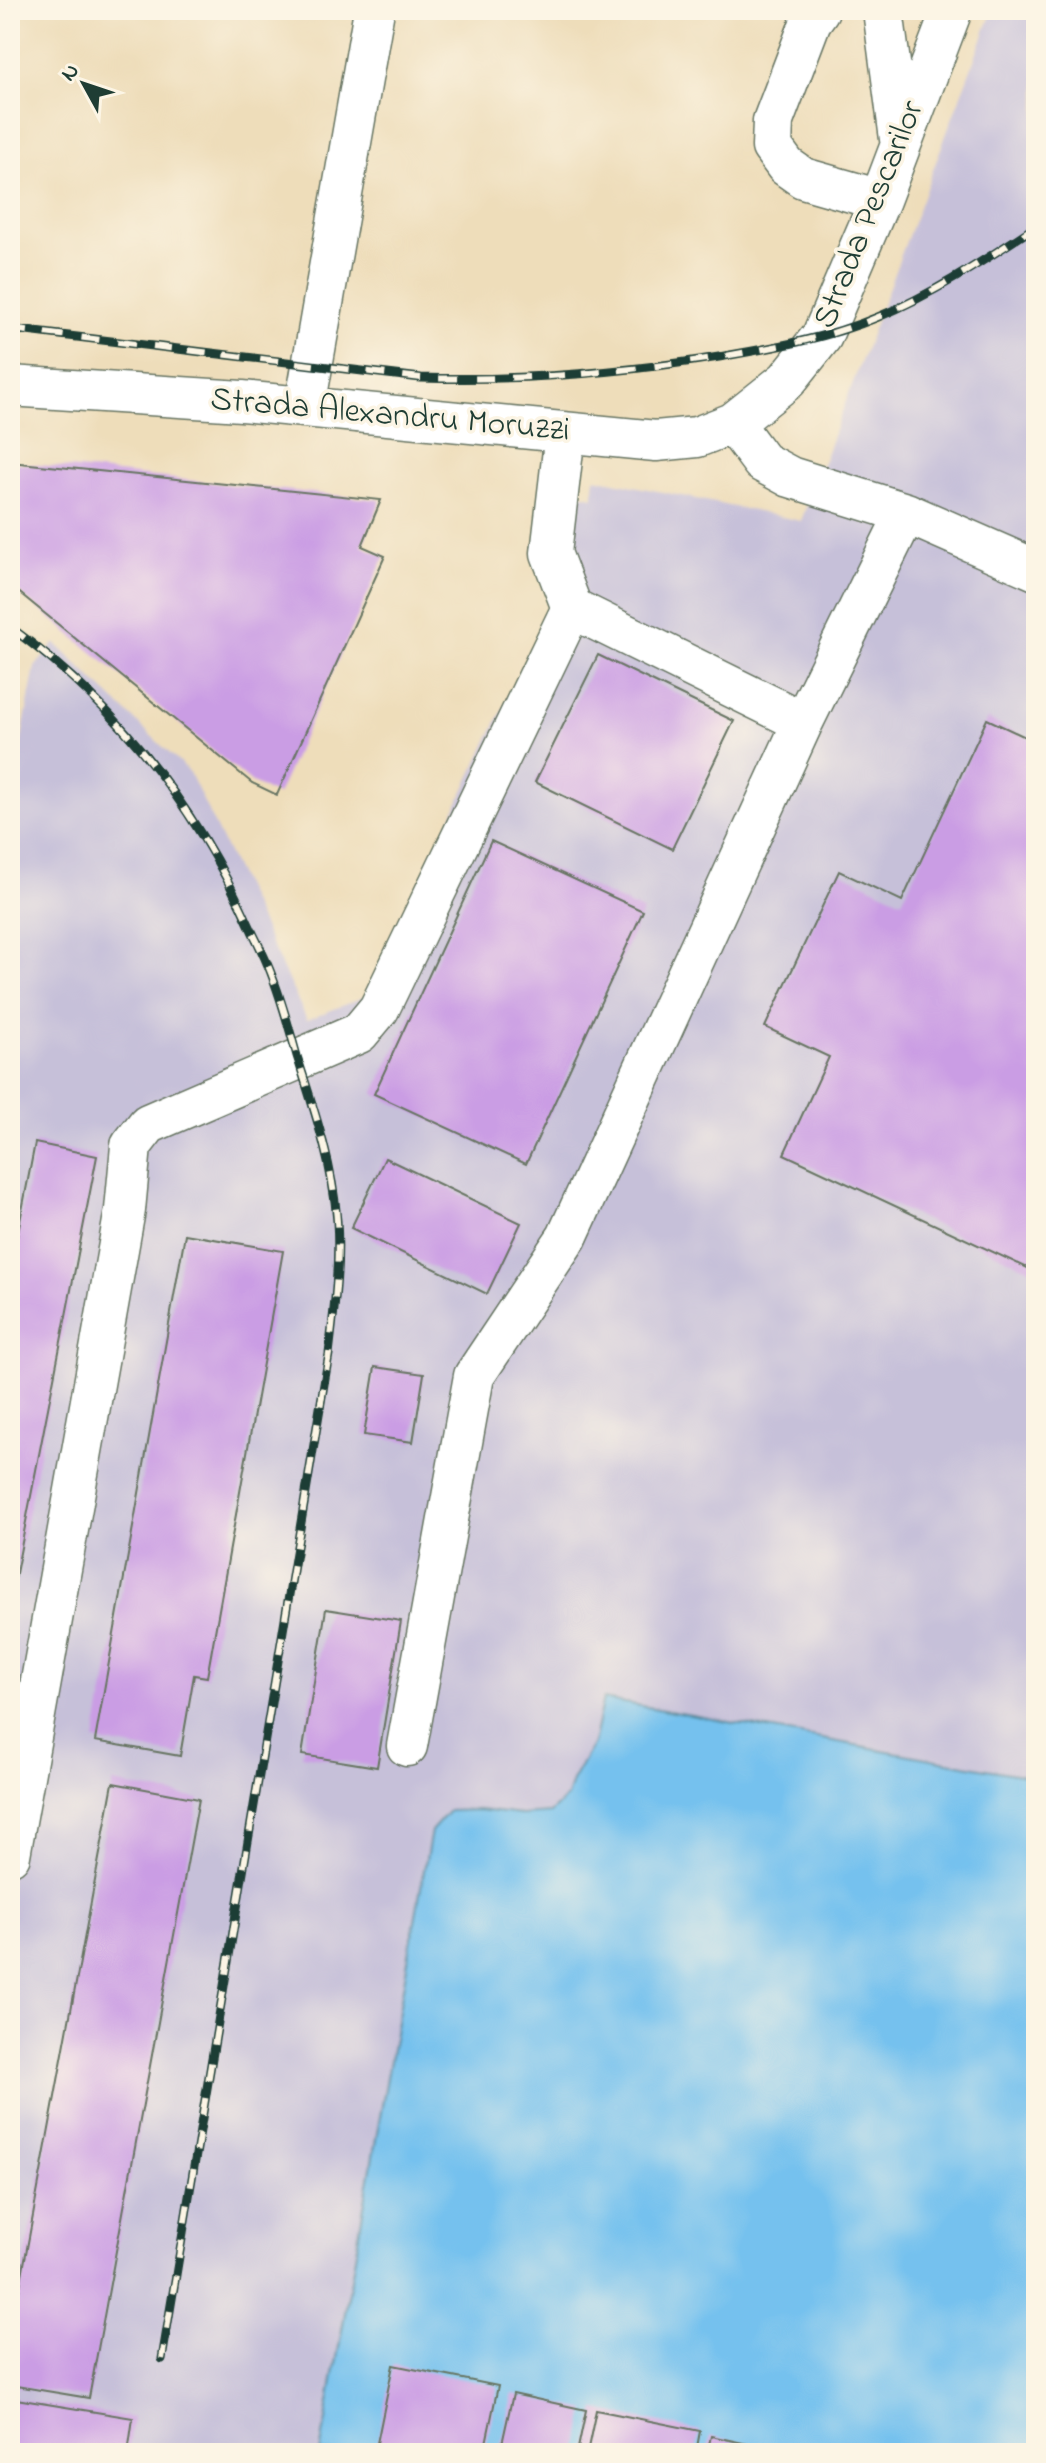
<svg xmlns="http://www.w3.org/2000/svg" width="1046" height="2463" font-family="'Indie Flower',sans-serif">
<rect width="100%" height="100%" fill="#fcf5e5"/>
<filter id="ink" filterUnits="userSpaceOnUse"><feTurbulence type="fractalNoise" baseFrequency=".0125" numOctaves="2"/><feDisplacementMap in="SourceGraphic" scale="16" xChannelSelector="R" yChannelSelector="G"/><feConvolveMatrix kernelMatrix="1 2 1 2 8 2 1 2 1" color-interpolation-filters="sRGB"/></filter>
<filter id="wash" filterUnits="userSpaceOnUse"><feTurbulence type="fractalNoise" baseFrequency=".006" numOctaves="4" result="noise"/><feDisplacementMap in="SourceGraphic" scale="32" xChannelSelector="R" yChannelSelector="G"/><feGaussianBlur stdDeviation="1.8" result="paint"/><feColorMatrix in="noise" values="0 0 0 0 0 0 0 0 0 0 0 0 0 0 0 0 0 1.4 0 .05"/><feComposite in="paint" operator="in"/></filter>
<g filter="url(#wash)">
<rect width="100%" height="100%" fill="#eeddba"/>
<path fill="#c6c0d9" d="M993 10H1036V2453H10V802L35 667 55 643 190 773 307 1020 366 996 553 604 544 486 593 497 595 478 801 521Z"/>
<path fill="#74c1ee" stroke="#4a7f91" stroke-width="2" d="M603 1699 1036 1778V2453H320L431 1831 449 1811 479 1810 521 1815 550 1813 567 1797 572 1781 593 1744Z"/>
<g id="blocks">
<path fill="#ca9de4" d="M10 462 381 500 362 546 385 556 277 795 252 783 10 585Z
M598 655 734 721 672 849 535 782Z
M987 719 1036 742V1272L784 1154 829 1057 765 1027 839 871 902 901Z
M491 841 643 911 526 1164 374 1094Z
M35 1143 97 1156 11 1599 10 1235 17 1237Z
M385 1158 521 1223 487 1294 351 1228Z
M185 1234 283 1251 207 1677 194 1675 180 1756 95 1741Z
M375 1367 424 1374 413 1442 364 1435Z
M326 1609 401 1621 377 1767 302 1755Z
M113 1783 199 1799 89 2398 10 2385V2340Z
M393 2365 498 2386 484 2453H375Z
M513 2394 586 2410 577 2453H500Z
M10 2398 133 2418 128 2453H10Z
M596 2410 700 2431 696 2453H587Z
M711 2436 785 2452V2453H707Z"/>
</g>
</g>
<g filter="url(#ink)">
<use href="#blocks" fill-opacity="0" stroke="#677563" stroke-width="2"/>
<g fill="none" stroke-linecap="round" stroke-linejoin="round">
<g stroke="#677563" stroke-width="43">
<path id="minor" d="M819 10 811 21 773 121 772 147 786 166 803 178 880 200
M883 10 900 139
M10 386 242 401 656 441 697 437 733 423 787 380 822 336 880 200 952 10
M305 407 374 10
M733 423 762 462 790 477 906 513
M803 722 906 513 1036 570
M407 1746 474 1376 567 1237 803 722 572 608 551 553 565 433
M10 1855 125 1210 131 1146 148 1124 359 1033 379 1009 572 608"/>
</g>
<use href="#minor" stroke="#fff" stroke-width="40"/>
<g stroke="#1f3d34" stroke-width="9">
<path id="rail" d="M10 329 421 378C522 381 619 373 719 357 772 348 828 338 878 317 934 294 986 259 1036 226
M10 627C118 705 198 810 252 931 260 947 268 964 274 981 283 1005 290 1031 297 1056 314 1109 333 1165 337 1221 340 1265 334 1310 329 1354L162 2359"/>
</g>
<use href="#rail" stroke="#fcf5e5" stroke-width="6" stroke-dasharray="18" stroke-linecap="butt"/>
</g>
</g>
<g text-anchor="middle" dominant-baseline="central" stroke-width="7" stroke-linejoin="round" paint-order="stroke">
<g font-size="34" fill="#1f3d34" stroke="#fcf5e5">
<text transform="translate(870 215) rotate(-68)">Strada Pescarilor</text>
<text transform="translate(390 416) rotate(5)">Strada Alexandru Moruzzi</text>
</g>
</g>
<rect width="1046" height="2463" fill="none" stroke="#fcf5e5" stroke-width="40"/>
<g transform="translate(84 84) rotate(310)" stroke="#fcf5e5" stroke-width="6" paint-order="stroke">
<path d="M0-6L14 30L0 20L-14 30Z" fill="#1f3d34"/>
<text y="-12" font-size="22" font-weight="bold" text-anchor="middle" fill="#1f3d34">N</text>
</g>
</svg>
